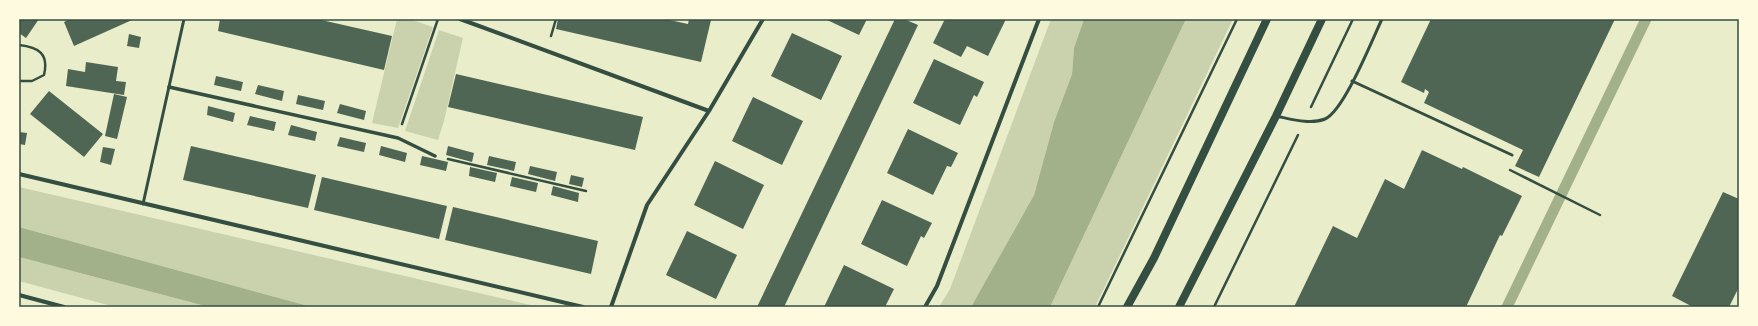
<svg xmlns="http://www.w3.org/2000/svg" width="1758" height="326" font-family="'Sofia Sans Condensed',sans-serif">
<rect width="100%" height="100%" fill="#e9edc9"/>
<path fill="#cad2ad" d="M397 19H409L433 27 398 128 372 123Z
M1051 19H1084L1074 48 1072 74 1054 122 1034 195 971 307H939L950 289Z
M1186 19H1233L1095 307H1050Z
M439 30 463 38 444 121 438 140 405 131Z
M19 187 539 307H312L19 227Z
M19 257 209 307H115L19 281Z"/>
<path fill="#a3b18a" d="M1084 19H1186L1050 307H971L1034 195 1054 122 1072 74 1074 48Z
M1640 19H1652L1513 307H1501Z
M19 227 312 307H209L19 257Z"/>
<path fill="#4f6655" d="M19 19H39L26 38 19 33Z
M70 19H132V20L74 46 64 22Z
M220 19H317L392 36 384 70 218 31Z
M558 19H665L688 24 689 19 711 20 701 62 556 29Z
M825 19H867L859 35Z
M895 19H904L918 25 784 307H757Z
M945 19H1006L988 56 967 46 961 57 933 43Z
M1431 19H1615L1539 177 1515 166 1523 150 1424 103 1429 92 1425 89 1424 93 1401 82Z
M792 33 842 56 821 100 771 76Z
M129 34 141 37 139 48 127 46Z
M934 59 984 82 977 97 974 95 960 125 913 103Z
M86 62 118 67 116 81 126 82 124 95 66 86 68 69 85 72Z
M456 74 643 117 635 150 448 107Z
M216 76 243 82 241 91 214 85Z
M258 85 284 91 282 101 255 94Z
M49 91 103 134 84 157 30 114Z
M114 94 127 97 117 139 105 136Z
M298 95 325 101 323 110 296 104Z
M753 97 803 121 782 165 732 141Z
M340 104 366 111 364 120 337 113Z
M208 106 235 113 233 122 207 115Z
M250 116 276 122 274 131 247 125Z
M291 125 317 132 315 141 288 135Z
M908 129 958 153 951 167 947 166 933 195 887 173Z
M19 132 27 133 25 145 19 144Z
M340 137 366 143 364 152 337 146Z
M191 146 316 175 308 208 183 180Z
M381 146 407 153 405 162 379 155Z
M448 146 474 153 472 162 446 155Z
M103 147 115 149 111 165 100 162Z
M1422 150 1462 169 1463 167 1522 196 1502 236 1500 235 1466 307H1294L1333 226 1357 238 1385 179 1404 189Z
M422 156 448 162 446 171 420 165Z
M489 156 516 162 514 171 487 165Z
M715 161 764 185 743 229 694 205Z
M530 166 557 172 555 181 528 174Z
M470 167 497 173 495 182 469 176Z
M571 175 584 178 582 187 569 184Z
M322 177 447 206 439 239 314 210Z
M512 177 538 183 536 192 510 186Z
M553 186 579 193 578 202 551 195Z
M1723 192 1739 199V287L1729 307H1693L1672 296Z
M882 200 932 223 924 238 921 236 907 266 861 244Z
M453 207 598 241 591 274 445 240Z
M687 231 737 255 716 299 666 275Z
M844 265 894 289 885 307H824Z"/>
<g fill="none" stroke-linecap="round" stroke-linejoin="round">
<path stroke="#344e41" stroke-width="2.5" d="M551 36 556 19
M19 45C39 47 49 54 44 75L32 81H19
M1311 107 1353 19
M402 124 438 19
M448 159 586 191
M1510 170 1600 215
M1098 307 1237 19
M1214 307 1298 135"/>
<path stroke="#344e41" stroke-width="3" d="M1352 81 1512 155
M1276 116C1291 119 1310 125 1325 119 1344 111 1372 40 1382 19
M143 204 184 19"/>
<path stroke="#344e41" stroke-width="3.5" d="M169 87 398 138 435 156"/>
<path stroke="#344e41" stroke-width="4" d="M460 19 709 111
M19 174 583 307
M19 295 64 307
M611 307 647 205 709 111 763 19
M925 307 937 286 1039 19"/>
<path stroke="#344e41" stroke-width="8" d="M1127 307 1154 258 1267 19
M1179 307 1276 116 1322 19"/>
</g>
<rect width="1758" height="326" fill="none" stroke="#fefae0" stroke-width="40"/>
<rect x="20" y="20" width="1718" height="286" fill="none" stroke="#344e41" stroke-width="1.5"/>
</svg>
